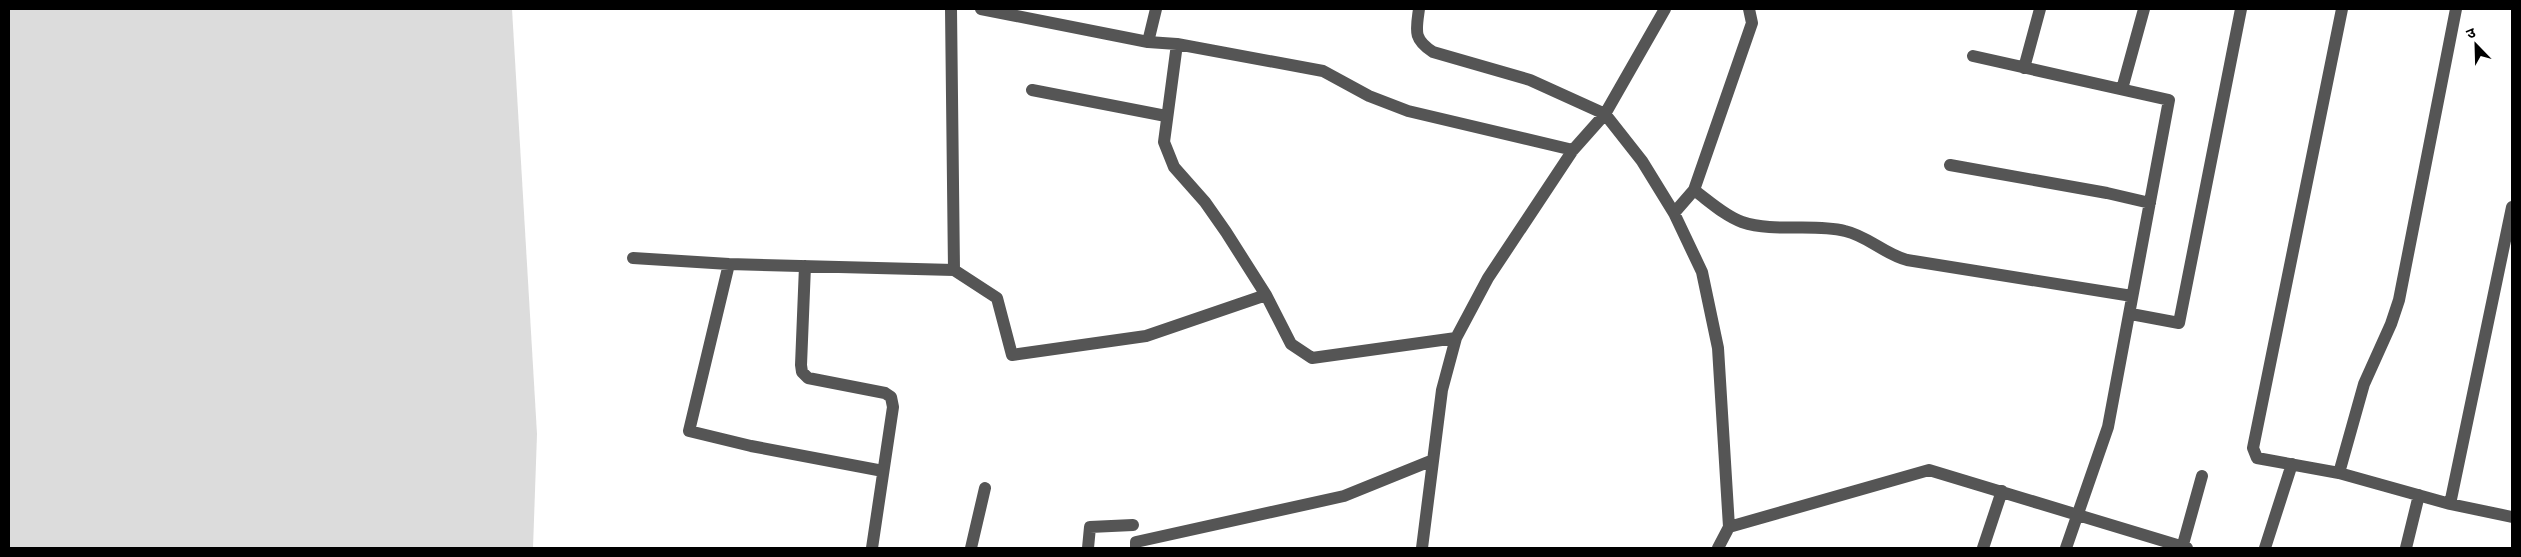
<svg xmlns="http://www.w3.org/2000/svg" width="2521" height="557" font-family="'Asap Condensed','Noto Sans Devanagari',sans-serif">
<rect width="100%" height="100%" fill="#fff"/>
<path fill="#dcdcdc" d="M9 9H512L537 434 533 548H9Z"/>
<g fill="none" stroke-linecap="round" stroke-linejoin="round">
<path stroke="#555" stroke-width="12" d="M951 9 954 270 997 298 1012 355 1146 336 1266 295
M981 9 1148 42 1177 44 1323 71 1369 96 1408 111 1573 150
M1419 9C1416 31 1413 39 1433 52L1530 80 1605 114 1642 161 1674 213 1702 272 1718 348 1729 527 1929 470 2187 548
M2342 9 2253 448 2257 458 2339 473 2450 504 2512 517
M1148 42 1156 9
M1177 44 1164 142 1174 167 1205 202 1226 232 1266 295 1291 344 1312 358 1456 338
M1973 56 2169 100 2108 427 2066 548
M2024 68 2040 9
M2122 89 2144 9
M1032 90 1166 116
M1950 165 2107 193 2150 203
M1694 190C1709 201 1725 216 1742 222 1775 233 1812 223 1845 231 1868 236 1884 254 1907 260L2132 296
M1674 213 1694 190 1752 23 1749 9
M633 258 729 264 954 270
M729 264 689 431 751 446 883 471
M805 266 801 365 802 372 808 378 885 393 891 397 893 407 872 548
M2131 314 2179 323 2241 9
M2339 473 2364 384 2391 324 2399 300 2456 9
M2450 504 2512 207
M971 548 985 488
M1088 548 1090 527 1133 525
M1136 548V542L1344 496 1433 460
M1422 548 1442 390 1456 338 1488 278 1573 150 1605 114 1665 9
M1718 548 1729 527
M1983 548 2002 491
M2182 548 2202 476
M2265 548 2292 464
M2406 548 2419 495"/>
</g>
<rect width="2521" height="557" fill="none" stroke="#000000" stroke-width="20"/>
<g transform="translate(2476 45) rotate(337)" stroke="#ffffff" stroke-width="4" paint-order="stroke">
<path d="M0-4L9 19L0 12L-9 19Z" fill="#000000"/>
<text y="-8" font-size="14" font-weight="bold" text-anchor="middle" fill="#000000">उ</text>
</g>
</svg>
